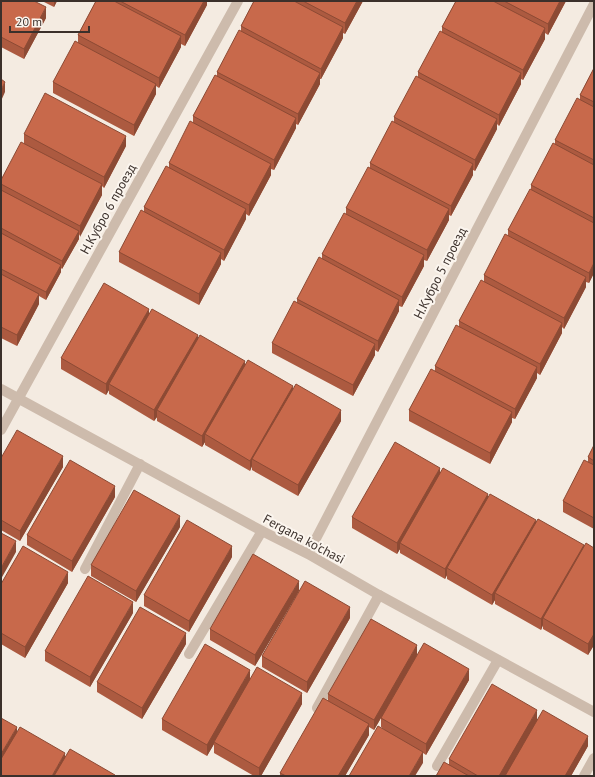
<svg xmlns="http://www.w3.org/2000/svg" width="595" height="777" font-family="'PT Sans',sans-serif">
<rect width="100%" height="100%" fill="#f4ebe1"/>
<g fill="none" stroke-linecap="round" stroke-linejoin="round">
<path stroke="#cdbbac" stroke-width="10" d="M85 569 140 464
M189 654 262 531
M317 708 379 595
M437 766 498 660
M584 776 594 758"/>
<path stroke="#cdbbac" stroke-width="10" d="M1 389 262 531 308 554 379 595 594 712
M1 430 238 1
M308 554 594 4"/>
</g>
<path fill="#ac5a40" d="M1 1 46 18 24 59 1 47Z
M42 1H57L54 7Z
M96 1H207V5L185 46 181 44V47L159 88 156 86V94L134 136 53 93V82L78 43V35Z
M254 1H363L345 34 343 33V38L321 79H320V84L298 125 296 124V128L274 170 271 169V175L249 216 246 214V219L224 261 221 259V264L199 305 119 262V252L144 212V207L169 168V163L193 122V116L217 76V72L241 31V26Z
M456 1H566L548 35 545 33V39L523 80 521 79V84L499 126 497 124V129L475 171 473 170V175L451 216 449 215V220L427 261 424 260V266L402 307 399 306V311L378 352 375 350V355L353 396 272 353V343L297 303V299L322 259V254L346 214V208L370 168V163L394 122V117L418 77V72L442 32V27Z
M594 68V273L589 283 586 282V287L564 329 562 327V333L540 375 537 373V378L515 419 512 418V422L490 464 409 421V410L435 370V366L459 326V321L484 282V275L508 235V230L531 190V185L555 145V140L580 100V95Z
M24 134 126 146 104 188 102 186V195L79 236V239L62 269 61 268V272L46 300 39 296V304L17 346 1 338V180L24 143Z
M149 313 245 364 293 389 341 421 298 496 252 470V466L250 471 205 445V442L202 447 157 421V417L154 421 109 394V390L106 395 61 369V358Z
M594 445V529L563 512V501L588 462V457Z
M1 458 63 467 20 541 1 530Z
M440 472 584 548H594V645L588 655 543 629V625L541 630 495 604V600L492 605 447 579V575L445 579 400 553V549L397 554 352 528V517Z
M115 497 72 572 27 545V535Z
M180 527 136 602 91 576V565Z
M232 557 189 632 144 606V595Z
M68 583 25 658 1 644V584Z
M299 591 255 666 210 640V629Z
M133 613 90 687 45 661V651Z
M350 618 307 693 262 667V656Z
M186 644 142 719 97 692V682Z
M417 655 469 680 426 755 423 753V763L381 727V718L374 730 369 727V735L345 776H280V773L328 701V694Z
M250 680 302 704 261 776H254L214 753V744L207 756 162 730V719Z
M537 719 588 746 571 776H436L449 764V759Z"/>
<path fill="#8c4a34" d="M54 1H57L54 7Z
M204 1H207V5L185 46V35Z
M357 1H363L345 34V23Z
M560 1H566L548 35V24Z
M46 7V18L24 59V49Z
M343 27V38L321 79V69Z
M545 28V39L523 80V70Z
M181 36V47L159 88V78Z
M320 73V84L298 125V114Z
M521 73V84L499 126V115Z
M5 82V92L1 101V90Z
M156 84V94L134 136V125Z
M296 118V128L274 170V160Z
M497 119V129L475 171V160Z
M126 136V146L104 188V177Z
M271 164V175L249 216V205Z
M473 164V175L451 216V206Z
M102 184V195L80 237V226Z
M246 209V219L224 261V250Z
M449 209V220L427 261V250Z
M79 231V239L62 269V261Z
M221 253V264L199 305V294Z
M424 255V266L402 307V297Z
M594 263V273L589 283V273Z
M61 265V272L46 300V292Z
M586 277V287L564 329V318Z
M39 294V304L17 346V335Z
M399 300V311L378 352V341Z
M149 309V320L109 384V390L106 395V384Z
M562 323V333L540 375V364Z
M198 335V346L157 410V417L154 421V410Z
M375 344V355L353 396V385Z
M245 361V372L205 434V442L202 447V436Z
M537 367V378L515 419V409Z
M293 386V396L252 459V466L250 471V461Z
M341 410V421L298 496V485Z
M512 412V422L490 464V453Z
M63 456V467L20 541V531Z
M440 468V479L400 543V549L397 554V543Z
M115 486V497L72 572V561Z
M488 494V504L447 568V575L445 579V569Z
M180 516V527L136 602V591Z
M536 520V530L495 593V600L492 605V595Z
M16 541V552L1 579V568Z
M584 545V555L543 618V625L541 630V619Z
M232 546V557L189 632V621Z
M68 572V583L25 658V647Z
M299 581V591L255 666V655Z
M133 602V613L90 687V677Z
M350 607V618L307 693V682Z
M186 633V644L142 719V708Z
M594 634V645L588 655V644Z
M417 645V655L374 730V720Z
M469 669V680L426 755V744Z
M250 670V681L214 742V744L207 756V745Z
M302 693V704L261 776H259V768Z
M537 710V721L505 776H499Z
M369 724V735L345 776H338Z
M17 727V737L1 765V754Z
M588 736V746L571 776H565Z
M423 752V763L415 776H409Z
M65 753V763L58 776H52Z"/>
<path fill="#c8694b" stroke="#8c4a34" d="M1 1H34L46 7 24 49 1 37Z
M96 1H114L181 36 159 78 78 35Z
M120 1H204L185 35Z
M254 1H294L343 27 321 69 241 26Z
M303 1H357L345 23Z
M456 1H493L545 28 523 70 442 27Z
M504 1H560L548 24Z
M239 30 320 73 298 114 217 72Z
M440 31 521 73 499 115 418 72Z
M75 41 156 84 134 125 53 82Z
M594 68V102L580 95Z
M215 75 296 118 274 160 193 116Z
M416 76 497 119 475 160 394 117Z
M1 79 5 82 1 90Z
M45 93 126 136 104 177 24 134Z
M577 98 594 107V160L555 140Z
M190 121 271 164 249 205 169 163Z
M392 121 473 164 451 206 370 163Z
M21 142 102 184 80 226 1 184V180Z
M553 143 594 165V218L531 185Z
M166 166 246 209 224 250 144 207Z
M368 167 449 209 427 250 346 208Z
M530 189 594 223V263L589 273 508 230Z
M1 190 79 231 62 261 1 228Z
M141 210 221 253 199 294 119 252Z
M344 213 424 255 402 297 322 254Z
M1 233 61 265 46 292 1 269Z
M505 234 586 277 564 318 484 275Z
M319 257 399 300 378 341 297 299Z
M1 274 39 294 17 335 1 327Z
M481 280 562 323 540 364 459 321Z
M104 283 149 309 106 384 61 358Z
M294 301 375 344 353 385 272 343Z
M152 309 198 335 154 410 109 384Z
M456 325 537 367 515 409 435 366Z
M200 335 245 361 202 436 157 410Z
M248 360 293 386 250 461 205 434Z
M431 369 512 412 490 453 409 410Z
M296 384 341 410 298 485 252 459Z
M17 430 63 456 20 531 1 520V458Z
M395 442 440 468 397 543 352 517Z
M594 445V461L588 457Z
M70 460 115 486 72 561 27 535Z
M584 460 594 465V518L563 501Z
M443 468 488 494 445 569 400 543Z
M134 490 180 516 136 591 91 565Z
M490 494 536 520 492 595 447 568Z
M538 519 584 545 541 619 495 593Z
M187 520 232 546 189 621 144 595Z
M1 533 16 541 1 568Z
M586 543 594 548V634L588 644 543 618Z
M23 546 68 572 25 647 1 633V584Z
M253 554 299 581 255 655 210 629Z
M88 576 133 602 90 677 45 651Z
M305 581 350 607 307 682 262 656Z
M140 607 186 633 142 708 97 682Z
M371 619 417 645 374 720 328 694Z
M424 643 469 669 426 744 381 718Z
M205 644 250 670 207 745 162 719Z
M257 667 302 693 259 768 214 742Z
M492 684 537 710 499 776H478L449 759Z
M323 698 369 724 338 776H286L280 773Z
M543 710 588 736 565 776H505Z
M1 718 17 727 1 754Z
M378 726 423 752 409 776H349Z
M20 727 65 753 52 776H1V759Z
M70 749 115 775 114 776H54Z
M444 762 469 776H436Z"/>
<g text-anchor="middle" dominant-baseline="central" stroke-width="4" stroke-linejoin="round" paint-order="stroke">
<g font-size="13" fill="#3b302b" stroke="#fbf5ee">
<text transform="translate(108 209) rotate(-61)">Н.Кубро 6 проезд</text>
<text transform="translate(440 273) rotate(-63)">Н.Кубро 5 проезд</text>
<text transform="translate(304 539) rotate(28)">Fergana ko'chasi</text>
</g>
</g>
<rect width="595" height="777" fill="none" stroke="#3b302b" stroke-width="4"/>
<path d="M10 26v6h79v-6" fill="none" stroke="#3b302b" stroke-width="2"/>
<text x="16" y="26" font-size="12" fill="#3b302b" stroke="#fbf5ee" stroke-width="3" paint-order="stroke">20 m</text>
</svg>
